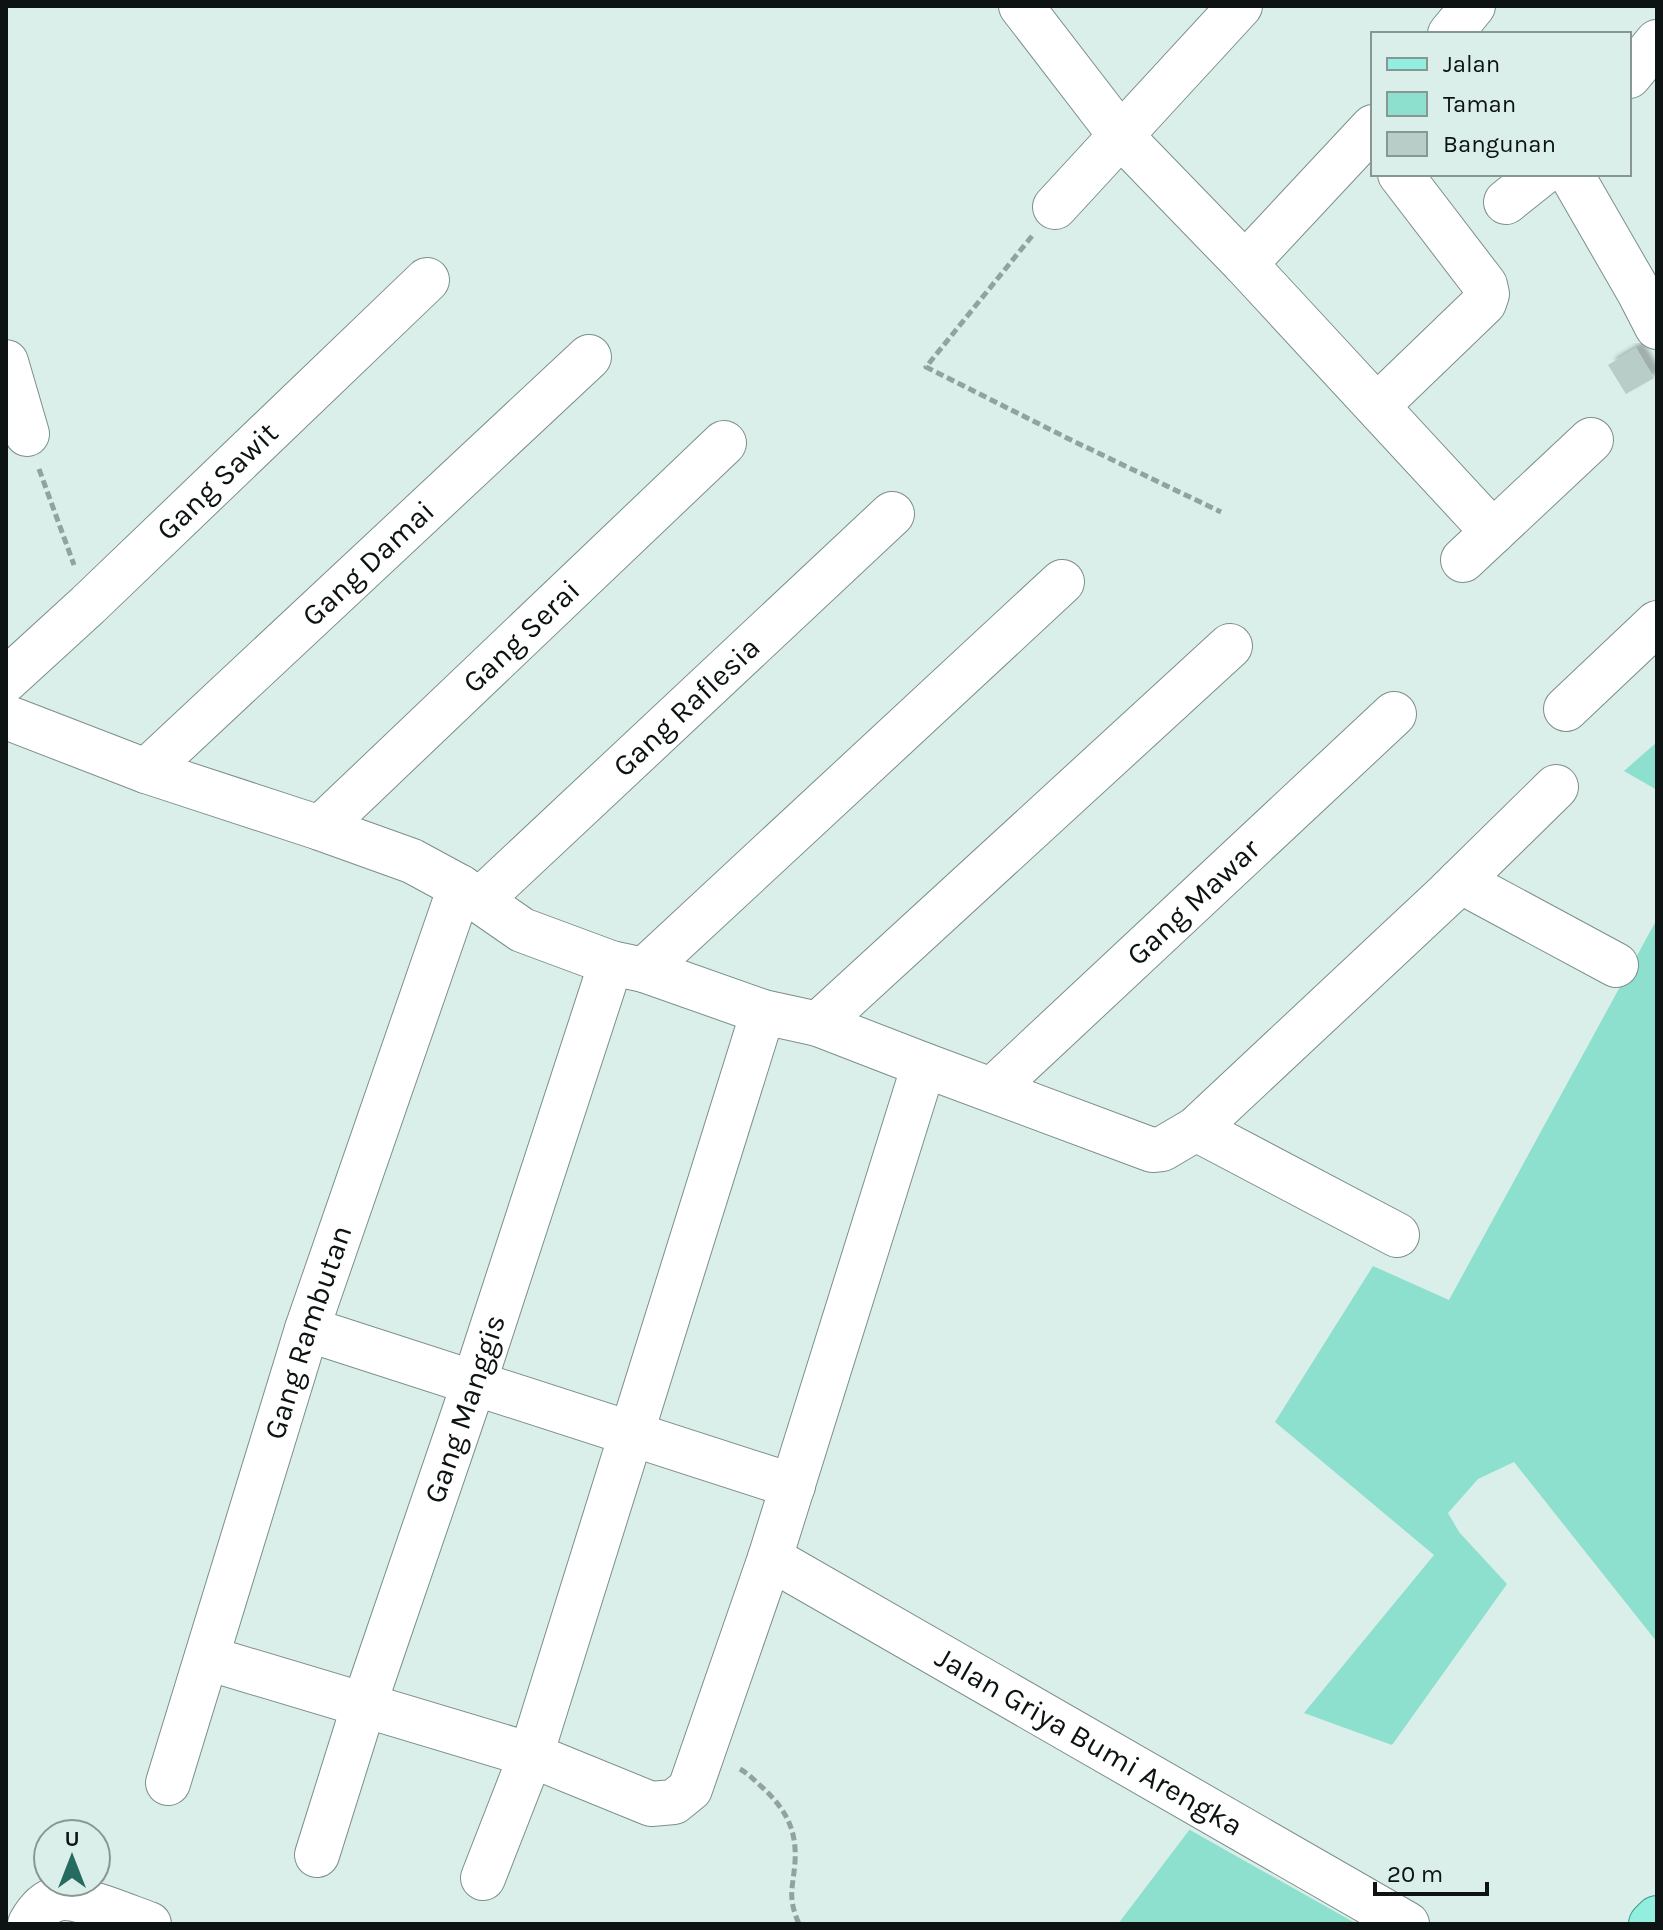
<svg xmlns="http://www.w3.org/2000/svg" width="1663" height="1930" font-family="Karla,sans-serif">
<defs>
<filter id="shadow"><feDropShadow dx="7" dy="-7" stdDeviation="2" flood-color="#0004"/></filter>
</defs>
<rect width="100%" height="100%" fill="#daefea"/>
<path fill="#8ddfce" d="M1657 742V790L1624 771Z
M1657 919V1642L1514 1462 1478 1479 1448 1513 1459 1532 1507 1584 1392 1745 1304 1713 1434 1555 1275 1422 1373 1266 1449 1300Z
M1190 1829V1830L1357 1924H1118Z"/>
<path fill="#b8ccc8" filter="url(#shadow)" d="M1636 348 1654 378 1626 394 1608 365Z"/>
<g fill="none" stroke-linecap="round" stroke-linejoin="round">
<g stroke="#7c8f8b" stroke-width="46">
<g id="minor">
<path d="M1021 6 1121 136 1245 264 1493 532"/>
<path d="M1450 34 1473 6"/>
<path d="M1629 76 1657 42"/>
<path d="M1571 174 1639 292 1657 327"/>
<path d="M1506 202 1541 174"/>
<path d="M1055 207 1240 6"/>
<path d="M1245 264 1373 127"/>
<path d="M6 362 27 434"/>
<path d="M1377 406 1484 303 1487 294 1485 285 1400 174"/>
<path d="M1463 560 1591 440"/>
<path id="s1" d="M6 680 88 605 427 280"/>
<path d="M1566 709 1657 623"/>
<path d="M6 717 146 771 320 828 412 861 460 887 522 930 611 963 644 970 763 1012 818 1024 924 1065 1152 1150 1162 1149 1196 1129 1447 894 1556 787"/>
<path id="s2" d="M146 771 589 357"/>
<path id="s3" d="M320 828 724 443"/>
<path d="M1460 881 1616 965"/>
<path id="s4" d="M479 901 892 514"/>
<path d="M644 970 1062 582"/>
<path d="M818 1024 1230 646"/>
<path id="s5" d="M993 1089 1394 714"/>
<path d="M1196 1129 1397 1235"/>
<path d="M307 1329 793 1486"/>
<path id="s6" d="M770 1558 1407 1924"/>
<path d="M207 1658 531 1755 651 1804 674 1802 690 1789 770 1558 924 1065"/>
<path id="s7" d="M168 1783 307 1329 460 887"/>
<path id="s8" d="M317 1855 364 1705 474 1383 611 963"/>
<path d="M483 1878 531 1755 763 1012"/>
<path d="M30 1924C36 1913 44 1902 57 1899 76 1894 128 1917 149 1924"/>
</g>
</g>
<g stroke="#349a8a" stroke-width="46">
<path id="primary" d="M1651 1924 1657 1918"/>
</g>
<path stroke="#92a29e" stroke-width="5" stroke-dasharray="8 4" stroke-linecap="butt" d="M1032 236 926 367 1067 438 1221 512
M39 469 74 565
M740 1769C749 1774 756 1782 764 1789 786 1810 797 1830 795 1862 793 1889 787 1896 799 1924"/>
<use href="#minor" stroke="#fff" stroke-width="44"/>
<use href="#primary" stroke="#92eedf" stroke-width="44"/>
</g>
<g text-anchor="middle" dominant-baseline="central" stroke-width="8" stroke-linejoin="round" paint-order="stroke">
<g font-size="30" fill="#0c1312" stroke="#daefea">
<text stroke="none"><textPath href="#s1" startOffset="290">Gang Sawit</textPath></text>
<text stroke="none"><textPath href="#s2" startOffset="304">Gang Damai</textPath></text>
<text stroke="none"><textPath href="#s3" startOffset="278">Gang Serai</textPath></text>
<text stroke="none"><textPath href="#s4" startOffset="284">Gang Raflesia</textPath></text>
<text stroke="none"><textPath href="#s5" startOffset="274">Gang Mawar</textPath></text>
<text stroke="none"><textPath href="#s7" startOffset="472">Gang Rambutan</textPath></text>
<text stroke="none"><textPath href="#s8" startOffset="470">Gang Manggis</textPath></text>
<text stroke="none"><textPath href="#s6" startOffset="368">Jalan Griya Bumi Arengka</textPath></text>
</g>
</g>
<rect width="1663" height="1930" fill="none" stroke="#0c1312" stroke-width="16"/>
<rect x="1371" y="32" width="260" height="144" fill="#daefea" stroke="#889794" stroke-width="2"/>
<rect x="1387" y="58" width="40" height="12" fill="#92eedf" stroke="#889794" stroke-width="2"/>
<text x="1443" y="72" font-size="24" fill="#0c1312">Jalan</text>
<rect x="1387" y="92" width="40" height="24" fill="#8ddfce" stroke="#889794" stroke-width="2"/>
<text x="1443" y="112" font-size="24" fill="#0c1312">Taman</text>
<rect x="1387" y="132" width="40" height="24" fill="#b8ccc8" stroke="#889794" stroke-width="2"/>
<text x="1443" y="152" font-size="24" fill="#0c1312">Bangunan</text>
<g transform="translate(72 1858)"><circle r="38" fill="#daefea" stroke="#889794" stroke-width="2"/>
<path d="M0-6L14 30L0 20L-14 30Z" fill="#256b5f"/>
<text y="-12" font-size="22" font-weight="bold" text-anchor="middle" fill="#0c1312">U</text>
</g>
<path d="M1375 1882v12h112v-12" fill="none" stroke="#0c1312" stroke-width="4"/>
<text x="1387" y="1882" font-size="24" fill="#0c1312" stroke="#daefea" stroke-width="6" paint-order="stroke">20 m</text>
</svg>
